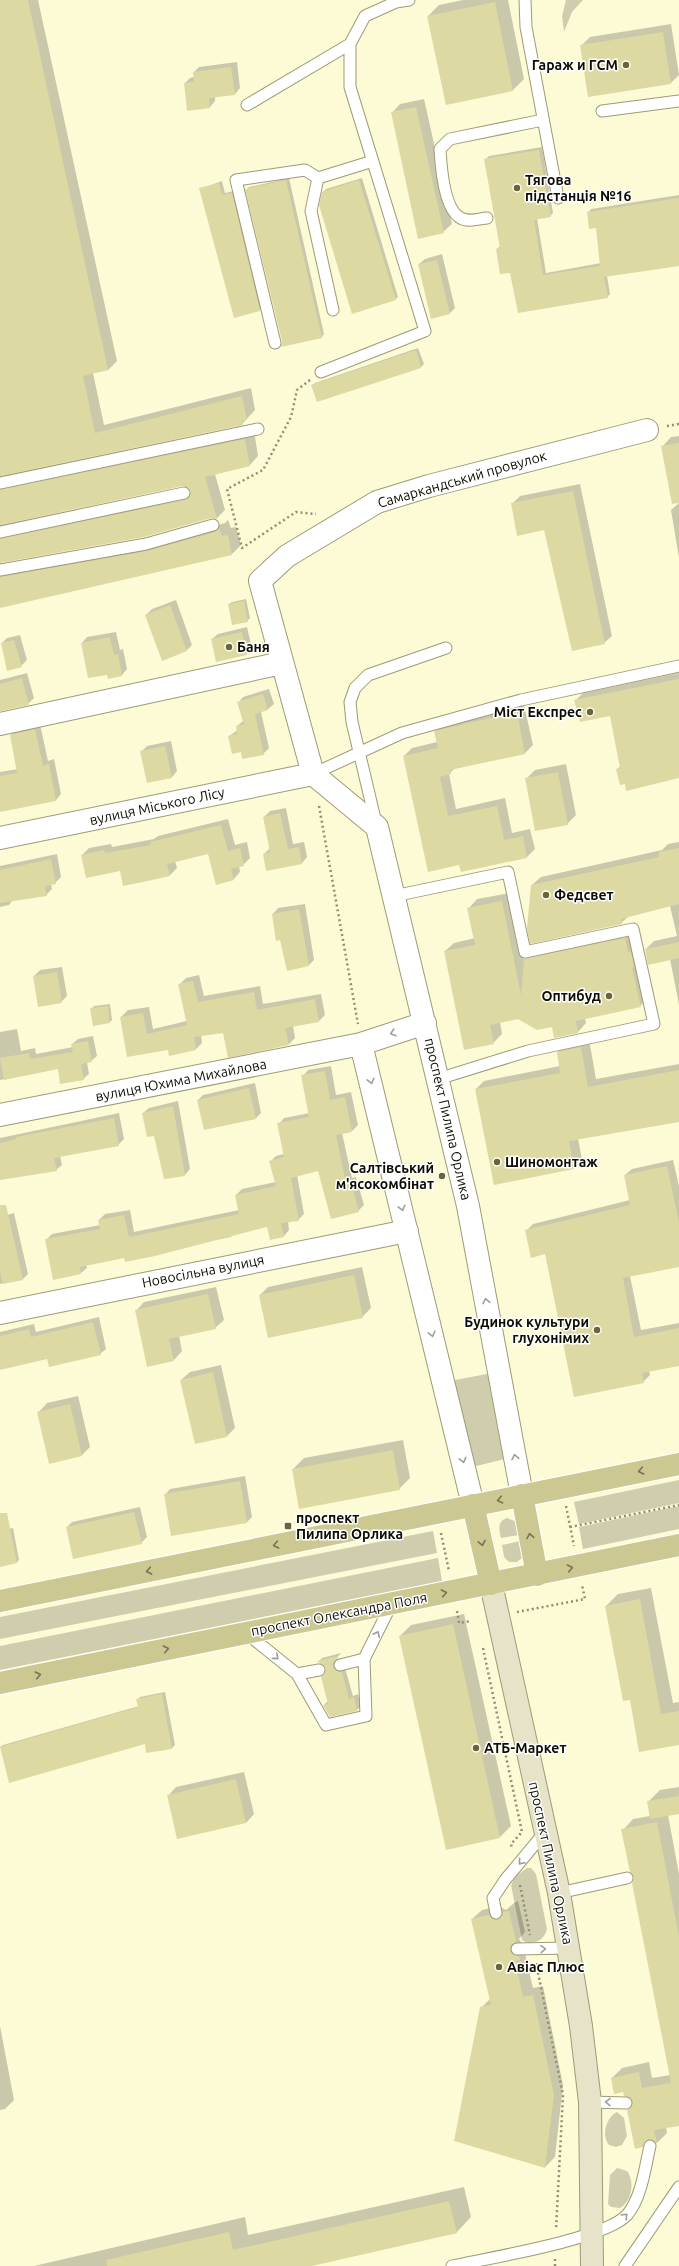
<svg xmlns="http://www.w3.org/2000/svg" width="679" height="2266" font-family="Ubuntu,sans-serif">
<rect width="100%" height="100%" fill="#fdfbd5"/>
<path fill="#cfcdad" d="M566 0H583L572 12 564 32 562 16Z
M492 1373 509 1458 472 1467 450 1381Z
M679 1480V1503L579 1524 574 1502Z
M679 1506V1529L583 1549 579 1527Z
M507 1518 515 1521 519 1535 501 1538C499 1529 497 1522 507 1518Z
M433 1531 437 1553 0 1639V1617Z
M520 1541 522 1558 517 1562H509L504 1557 502 1545Z
M438 1558 442 1581 0 1670V1646Z
M527 1868H531L536 1874 547 1929C545 1940 532 1947 522 1940L511 1885 516 1876Z
M617 2112 624 2118 627 2136 622 2145 616 2147 609 2145C601 2136 606 2117 617 2112Z
M617 2168 627 2171C635 2181 632 2202 620 2208L611 2207 608 2204 610 2175Z"/>
<path fill="#0003" fill-rule="evenodd" d="M0 0H38L117 361 108 370 93 373 104 425 251 388 255 410 242 424 1 475 7 481 254 430 258 456 249 466 215 474 225 510 217 518 211 517 1 562 6 568 157 542 225 523 228 520 231 528 236 527 241 545 232 554 0 607ZM183 485 190 487 192 492 11 530H7L1 524Z
M463 0H508L524 79 513 90 446 104 428 16 439 5Z
M671 24 679 75 671 83 581 46 590 37Z
M237 62 240 88 235 94 215 96V101L210 107 185 83 190 78 194 77V72L199 67Z
M424 99 452 224 443 232 392 113 400 104Z
M542 147 553 213 550 216 537 218 546 273 601 263 597 227 588 213 591 209 679 195V265L607 276 610 294 607 297 511 272 497 249 500 246 485 160 489 156Z
M289 178 324 334 322 337 282 346 283 341 247 190 249 187Z
M362 178 398 297 396 299 323 192 326 189Z
M222 181 225 193 234 191 262 307 260 310 200 189Z
M442 254 455 308 450 313 419 264 425 259Z
M418 348 424 364 421 367 318 401 312 385 315 383Z
M679 436V478L662 447 671 437Z
M580 484 612 636 604 643 545 529 512 504 520 496Z
M679 503V558L671 510Z
M246 599 250 618 247 621 229 604 232 602Z
M176 600 192 645 187 650 146 615 152 609Z
M247 627 252 648 247 654 212 639 218 634Z
M116 632 120 650 123 649 127 669 122 675 108 674 82 643 87 637Z
M20 635 27 660 21 666 2 643 7 638Z
M27 673 34 698 28 704 0 711V680Z
M679 673V777L625 783 617 769 621 766 611 715 575 701 583 693Z
M269 689 274 704 268 709 261 712 269 748 263 754 242 751 229 736 238 730 237 726 243 721 238 703 243 697Z
M524 705 533 745 525 753 456 767 449 774 456 809 505 798 512 833 530 829 535 849 527 857 460 864 404 756 412 748 437 742 435 732 443 724Z
M40 724 48 761 54 759 61 794 56 800 0 811V772L18 769 11 735 17 729Z
M171 741 177 771 172 777 141 752 147 746Z
M566 764 576 815 567 824 527 778 535 770Z
M286 808 293 844 304 842 307 857 302 863 264 854 270 848 264 817 270 811Z
M228 819 235 845 247 842 250 858 243 865 239 866 240 872 233 880 209 852 175 861 177 868 170 875 121 870 82 855 89 848 111 844 112 847 154 839 158 836Z
M679 842V1005L670 959 646 949 654 941 677 936 670 906 629 916 621 923 532 885 541 877 662 850 668 844Z
M57 854 61 877 55 883 51 884 52 889 46 895 13 900 9 905 0 907V866Z
M510 893 524 960 534 950 634 930 649 997 640 1006 585 1018 586 1023 578 1032 518 1018 500 1022 502 1034 493 1043 445 951 454 943 475 938 469 908 477 899Z
M305 904 314 960 309 965 281 939 273 914 278 908Z
M62 967 67 996 61 1002 34 976 40 970Z
M199 975 204 996 260 986 263 1004 321 994 325 1015 319 1021 293 1026 295 1038 289 1044 223 1031 201 1035 202 1043 196 1049 170 1055 169 1049 121 1017 128 1010 149 1007 153 1029 187 1021 179 985 186 978Z
M110 1004 112 1020 110 1022 91 1009 94 1006Z
M17 1029 21 1051 35 1048 36 1054 73 1047 72 1044 78 1039 93 1036 97 1056 91 1061 87 1062 89 1074 83 1079 59 1068 0 1080V1032Z
M589 1039 596 1079 679 1064V1120L578 1138 582 1160 574 1168 494 1184 476 1089 484 1081 560 1066 558 1052 566 1044Z
M331 1066 336 1095 351 1092 358 1125 352 1131 342 1133 352 1178 356 1177 364 1205 358 1211 318 1169 297 1175 304 1214 298 1220 288 1221 289 1230 284 1236 268 1226 234 1233 231 1237 86 1265 87 1268 81 1273 54 1278 47 1239 52 1234 100 1225 99 1220 105 1214 130 1210 134 1232 239 1210 236 1195 242 1189 276 1182 270 1162 276 1156 284 1154 279 1124 284 1118 310 1113 303 1076 308 1070Z
M255 1083 261 1113 256 1118 198 1100 203 1095Z
M178 1101 190 1169 185 1175 143 1113 149 1108Z
M119 1113 124 1139 118 1145 60 1156 62 1165 56 1170 0 1179V1138Z
M673 1160 679 1186V1265L630 1276 641 1330 679 1323V1364L649 1370 650 1375 643 1382 546 1253 526 1231 533 1224 630 1200 625 1175 632 1169Z
M14 1213 28 1274 23 1279 0 1284V1217Z
M362 1267 371 1308 362 1317 260 1295 268 1287Z
M216 1287 224 1320 215 1328 179 1336 182 1351 174 1360 136 1311 144 1302Z
M99 1317 106 1349 100 1354 48 1358 0 1369V1332L34 1324 36 1332Z
M221 1365 235 1428 227 1436 181 1380 190 1372Z
M78 1396 90 1447 81 1456 39 1412 47 1403Z
M403 1440 410 1478 399 1489 293 1469 304 1458Z
M245 1476 252 1517 247 1522 165 1495 170 1489Z
M140 1507 147 1537 141 1543 67 1527 72 1522Z
M13 1528 19 1560 17 1562 0 1566V1531Z
M651 1588 673 1703 679 1702V1744L631 1698 606 1606 618 1594Z
M464 1614 511 1826 500 1837 447 1848 400 1636 411 1625Z
M341 1653 337 1658V1663L345 1668 353 1696 358 1694 361 1706 357 1710 330 1716 324 1705 328 1701 327 1668 319 1661 322 1658Z
M165 1692 175 1745 172 1748 147 1752 146 1743 0 1747 3 1745 139 1706 137 1700 140 1697Z
M244 1772 254 1814 246 1823 168 1796 176 1787Z
M679 1787V1813L668 1815 679 1874V2125L666 2127 667 2133 657 2143 650 2139 642 2146 633 2099 612 2078 622 2068 649 2062 652 2078 670 2075 635 1877 623 1830 633 1819 650 1816 648 1802 660 1790Z
M518 1901 525 1932 519 1939 523 1945 533 1988 543 1986 563 2085 555 2157 545 2167 481 2008 490 1999 472 1919 482 1910 499 1906 506 1910 514 1903Z
M0 2026 14 2100 5 2109 0 2110Z
M464 2187 471 2217 456 2233 307 2266H34L245 2217 248 2235Z"/>
<path fill="#ddd9a3" d="M0 0H28L108 370 83 376 95 433 242 396 247 420 242 421 243 425 0 476Z
M495 2 513 91 446 105 427 16Z
M663 32 671 84 588 97 580 45Z
M231 67 235 95 209 98 210 108 187 111 184 83 194 82 193 72Z
M416 107 444 233 418 239 391 112Z
M539 150 551 217 534 220 543 275 600 266 596 228 589 229 587 212 679 198V266L604 277 608 298 518 313 510 273 500 274 496 249 500 248 484 159Z
M286 180 322 338 281 347 282 341 245 189Z
M359 180 396 300 352 314 319 205 322 192Z
M219 183 222 195 232 193 260 311 234 318 199 188Z
M437 260 450 314 431 319 418 264Z
M416 350 421 368 317 402 311 385Z
M245 439 250 466 205 477 217 519 211 518 144 537 0 563V539L185 500 189 498 191 492 189 488 183 486 0 525V490Z
M679 443V503L672 504 661 446Z
M573 491 605 644 572 651 544 530 517 536 511 503Z
M219 528 222 536 228 535 232 555 0 608V577L147 551 215 532Z
M244 601 248 622 232 625 228 604Z
M170 605 187 651 162 661 145 615Z
M242 632 247 655 216 662 211 639Z
M110 637 114 655 118 654 122 676 108 679 107 675 88 678 81 643Z
M14 640 22 667 7 671 1 643Z
M22 678 29 705 0 711V684Z
M679 679V778L626 791 625 784 620 785 616 769 620 768 610 716 580 722 574 700Z
M263 694 268 710 255 714 264 755 242 759 241 752 232 754 228 736 237 734 236 726 244 724 237 702Z
M517 712 525 754 450 770 451 774 440 777 448 816 497 806 504 840 523 836 527 858 461 872 459 865 428 872 403 756 438 748 434 731Z
M35 729 43 766 49 764 56 801 0 812V776L17 773 10 735Z
M165 746 172 778 147 783 140 751Z
M558 772 568 825 535 831 525 778Z
M280 813 288 849 299 847 302 864 266 871 263 854 270 852 263 817Z
M221 825 228 851 240 848 244 866 231 869 234 880 216 885 208 854 167 864 170 876 143 882 123 886 120 871 86 878 81 855 104 850 105 853 151 845 150 842Z
M679 848V904L621 919 622 924 530 944 527 928 531 885 659 857V852Z
M51 859 56 884 45 886 47 896 0 903V870Z
M502 901 521 995 524 959 625 938 628 952H631L634 967 632 968 641 1007 576 1021 578 1033 554 1038 552 1027 537 1030 518 1019 490 1025 494 1044 464 1050 444 951 475 945 467 908Z
M299 909 309 966 287 971 280 940 276 941 272 914Z
M679 942V958L648 965 645 949Z
M57 972 62 1003 38 1007 33 976Z
M193 981 198 1002 254 992 257 1010 315 999 319 1022 285 1028 289 1045 228 1058 223 1033 194 1037 196 1050 169 1056 168 1050 127 1057 120 1017 143 1013 147 1034 187 1025 178 984Z
M108 1006 110 1023 93 1026 90 1008Z
M88 1041 92 1062 81 1064 84 1080 60 1084 58 1069 4 1080 0 1058 29 1053 30 1059 73 1052 71 1044Z
M581 1047 588 1087 679 1070V1122L569 1141 574 1169 494 1185 475 1089 560 1073 557 1052Z
M325 1071 330 1100 345 1097 352 1132 336 1135 346 1183 351 1182 359 1212 331 1219 318 1171 291 1178 299 1221 281 1223 284 1237 270 1240 267 1227 155 1256 125 1262 124 1258 80 1267 81 1274 53 1280 45 1239 100 1229 98 1220 124 1215 129 1237 239 1214 235 1195 276 1186 269 1161 284 1157 277 1123 309 1117 301 1075Z
M249 1088 256 1119 204 1130 197 1100Z
M173 1106 185 1176 164 1179 154 1136 147 1137 142 1113Z
M114 1118 119 1146 54 1158 57 1171 0 1180V1143L16 1139V1137Z
M667 1166 679 1223V1267L623 1278 634 1337 679 1328V1366L642 1373 644 1383 574 1397 545 1254 531 1258 525 1230 630 1205 624 1175Z
M0 1205H6L23 1280 3 1284 0 1271Z
M354 1275 363 1318 268 1338 259 1295Z
M208 1294 216 1329 169 1339 174 1361 147 1367 135 1310Z
M93 1322 101 1355 49 1367 47 1359 0 1370V1336L29 1329 31 1337Z
M213 1372 227 1437 195 1444 180 1380Z
M70 1404 82 1456 49 1464 37 1412Z
M393 1450 400 1490 299 1509 292 1469Z
M240 1481 247 1523 171 1536 164 1494Z
M134 1512 142 1544 73 1559 66 1527Z
M0 1513H7L17 1563 0 1567Z
M640 1599 661 1714 679 1711V1745L639 1752 630 1700 623 1701 605 1606Z
M453 1624 500 1838 446 1850 399 1636Z
M338 1656V1658L333 1663V1667L338 1672H342L349 1699 354 1697 357 1711 330 1717 323 1705 328 1704 321 1677 325 1673 326 1668 317 1661Z
M162 1694 172 1749 146 1753 145 1744 9 1783 0 1747 138 1707 136 1699Z
M236 1779 246 1823 177 1839 167 1795Z
M679 1796V1814L650 1819 647 1801Z
M657 1822 679 1937V2126L654 2130 657 2144 654 2141 648 2139 643 2147 635 2149 627 2110 632 2106V2100L624 2096 623 2092 614 2094 611 2078 639 2072 642 2088 671 2083 632 1883 634 1877 630 1872 621 1829Z
M509 1911 516 1942 511 1945 510 1950 513 1955 519 1956 520 1960 515 1961 523 1997 533 1995 554 2095 545 2168 454 2141 480 2007 491 2005 471 1919 489 1915 493 1919 498 1920 502 1916 503 1912Z
M449 2201 457 2233 312 2266H107L106 2260 229 2232 233 2250Z"/>
<g fill="none" stroke-linecap="round" stroke-linejoin="round">
<g stroke="#9d9b77" stroke-width="13">
<path id="service" d="M525 0 526 27 558 198
M247 105 350 44
M602 111 679 101
M487 218C478 219 467 223 459 217 444 207 441 167 440 149L450 139 543 120
M333 310 311 211 318 178 373 161
M275 343 236 180 305 170 318 178
M321 372 425 331 350 87V44L365 16 396 2 409 0
M0 483 258 429
M0 532 184 493
M0 570 146 544 213 525
M313 774 402 733 521 700 679 666
M376 823 352 722 350 702 355 688 368 675 446 648
M394 896 508 872 525 952 633 929 654 1024 528 1051 438 1079
M246 1633 297 1674 319 1670
M340 1665 364 1659 392 1603
M297 1674 326 1725 366 1716 364 1659
M559 1893 627 1878
M496 1913 493 1898 505 1880 545 1832
M517 1949 569 1948
M590 2102 626 2103
M452 2266C489 2258 605 2239 627 2215 642 2197 645 2167 650 2146
M625 2266 679 2187"/>
</g>
<g stroke="#9d9b77" stroke-width="24">
<path id="minor" d="M0 724 282 663
M313 774 377 827 468 1206 522 1495
M313 774 260 581 287 556 377 502 429 486 647 430
M0 838 313 774
M361 1044 473 1505
M0 1115 361 1044 425 1023
M0 1313 407 1231"/>
</g>
<g stroke="#9d9b77" stroke-width="24">
<path id="secondary" d="M491 1584 559 1893 581 2026 590 2102 592 2266"/>
</g>
<g stroke="#fff" stroke-width="24">
<path id="primary" d="M522 1495 537 1575
M473 1505 491 1584
M0 1601 679 1464
M0 1683 679 1545"/>
</g>
<path stroke="#908e75" stroke-width="2.5" stroke-dasharray="2 3" stroke-linecap="butt" d="M310 380 297 390 291 417 263 470 227 489 242 548 296 512 316 514
M667 426 679 424
M319 806 358 1024
M566 1506 574 1546
M570 1527 679 1505
M441 1533 449 1571
M457 1611 459 1623 471 1621
M517 1612 585 1599 582 1585
M483 1648 522 1832 511 1844 512 1849
M520 1885 530 1935
M536 1963 563 2095 556 2230
M555 2266V2259"/>
<use href="#service" stroke="#fff" stroke-width="11"/>
<use href="#minor" stroke="#fff" stroke-width="22"/>
<use href="#secondary" stroke="#e6e3c8" stroke-width="22"/>
<use href="#primary" stroke="#ccc892" stroke-width="22"/>
</g>
<defs><path id="oneway-chevron" d="M-2-3.5L2.5 0L-2 3.5" fill="none" stroke-width="1.6" stroke-linecap="round" stroke-linejoin="round"/></defs>
<g stroke="#9f9e9a">
<use href="#oneway-chevron" transform="translate(393 1033) rotate(162)"/>
<use href="#oneway-chevron" transform="translate(371 1081) rotate(76)"/>
<use href="#oneway-chevron" transform="translate(402 1208) rotate(76)"/>
<use href="#oneway-chevron" transform="translate(486 1301) rotate(-101)"/>
<use href="#oneway-chevron" transform="translate(432 1334) rotate(76)"/>
<use href="#oneway-chevron" transform="translate(515 1457) rotate(-101)"/>
<use href="#oneway-chevron" transform="translate(463 1460) rotate(76)"/>
<use href="#oneway-chevron" transform="translate(377 1634) rotate(-64)"/>
<use href="#oneway-chevron" transform="translate(276 1657) rotate(40)"/>
<use href="#oneway-chevron" transform="translate(521 1862) rotate(131)"/>
<use href="#oneway-chevron" transform="translate(543 1949) rotate(-1)"/>
<use href="#oneway-chevron" transform="translate(608 2102) rotate(-179)"/>
<use href="#oneway-chevron" transform="translate(625 2216) rotate(-46)"/>
</g>
<g stroke="#767452">
<use href="#oneway-chevron" transform="translate(641 1471) rotate(169)"/>
<use href="#oneway-chevron" transform="translate(500 1500) rotate(168)"/>
<use href="#oneway-chevron" transform="translate(530 1536) rotate(-101)"/>
<use href="#oneway-chevron" transform="translate(482 1543) rotate(78)"/>
<use href="#oneway-chevron" transform="translate(276 1545) rotate(169)"/>
<use href="#oneway-chevron" transform="translate(570 1568) rotate(-12)"/>
<use href="#oneway-chevron" transform="translate(149 1571) rotate(169)"/>
<use href="#oneway-chevron" transform="translate(444 1593) rotate(-11)"/>
<use href="#oneway-chevron" transform="translate(166 1649) rotate(-12)"/>
<use href="#oneway-chevron" transform="translate(38 1675) rotate(-12)"/>
</g>
<g fill="#6a6633" stroke="#fff" stroke-width="1.5">
<circle cx="626" cy="65" r="4"/>
<circle cx="517" cy="188" r="4"/>
<circle cx="229" cy="647" r="4"/>
<circle cx="590" cy="712" r="4"/>
<circle cx="546" cy="895" r="4"/>
<circle cx="609" cy="996" r="4"/>
<circle cx="497" cy="1162" r="4"/>
<circle cx="442" cy="1176" r="4"/>
<circle cx="597" cy="1330" r="4"/>
<rect x="284" y="1522" width="8" height="8" rx="2"/>
<circle cx="476" cy="1748" r="4"/>
<circle cx="499" cy="1967" r="4"/>
</g>
<g text-anchor="middle" dominant-baseline="central" stroke-width="3" stroke-linejoin="round" paint-order="stroke">
<g font-size="14" font-weight="bold" fill="#0e0d03" stroke="#fff" text-anchor="start">
<text x="618" y="65" text-anchor="end">Гараж и ГСМ</text>
<text x="525" y="180">Тягова<tspan x="525" dy="16">пiдстанцiя №16</tspan></text>
<text x="237" y="647">Баня</text>
<text x="582" y="712" text-anchor="end">Міст Експрес</text>
<text x="554" y="895">Федсвет</text>
<text x="601" y="996" text-anchor="end">Оптибуд</text>
<text x="505" y="1162">Шиномонтаж</text>
<text x="434" y="1168" text-anchor="end">Салтівський<tspan x="434" dy="16">м'ясокомбінат</tspan></text>
<text x="589" y="1322" text-anchor="end">Будинок культури<tspan x="589" dy="16">глухонімих</tspan></text>
<text x="296" y="1518">проспект<tspan x="296" dy="16">Пилипа Орлика</tspan></text>
<text x="484" y="1748">АТБ-Маркет</text>
<text x="507" y="1967">Авіас Плюс</text>
</g>
<g font-size="14" fill="#0e0d03" stroke="#fff">
<text transform="translate(462 479) rotate(-16)">Самаркандський провулок</text>
<text transform="translate(157 806) rotate(-12)">вулиця Міського Лісу</text>
<text transform="translate(181 1080) rotate(-11)">вулиця Юхима Михайлова</text>
<text transform="translate(448 1119) rotate(77)">проспект Пилипа Орлика</text>
<text transform="translate(203 1271) rotate(-11)">Новосільна вулиця</text>
<text transform="translate(339 1614) rotate(-11)">проспект Олександра Поля</text>
<text transform="translate(551 1863) rotate(78)">проспект Пилипа Орлика</text>
</g>
</g>
</svg>
